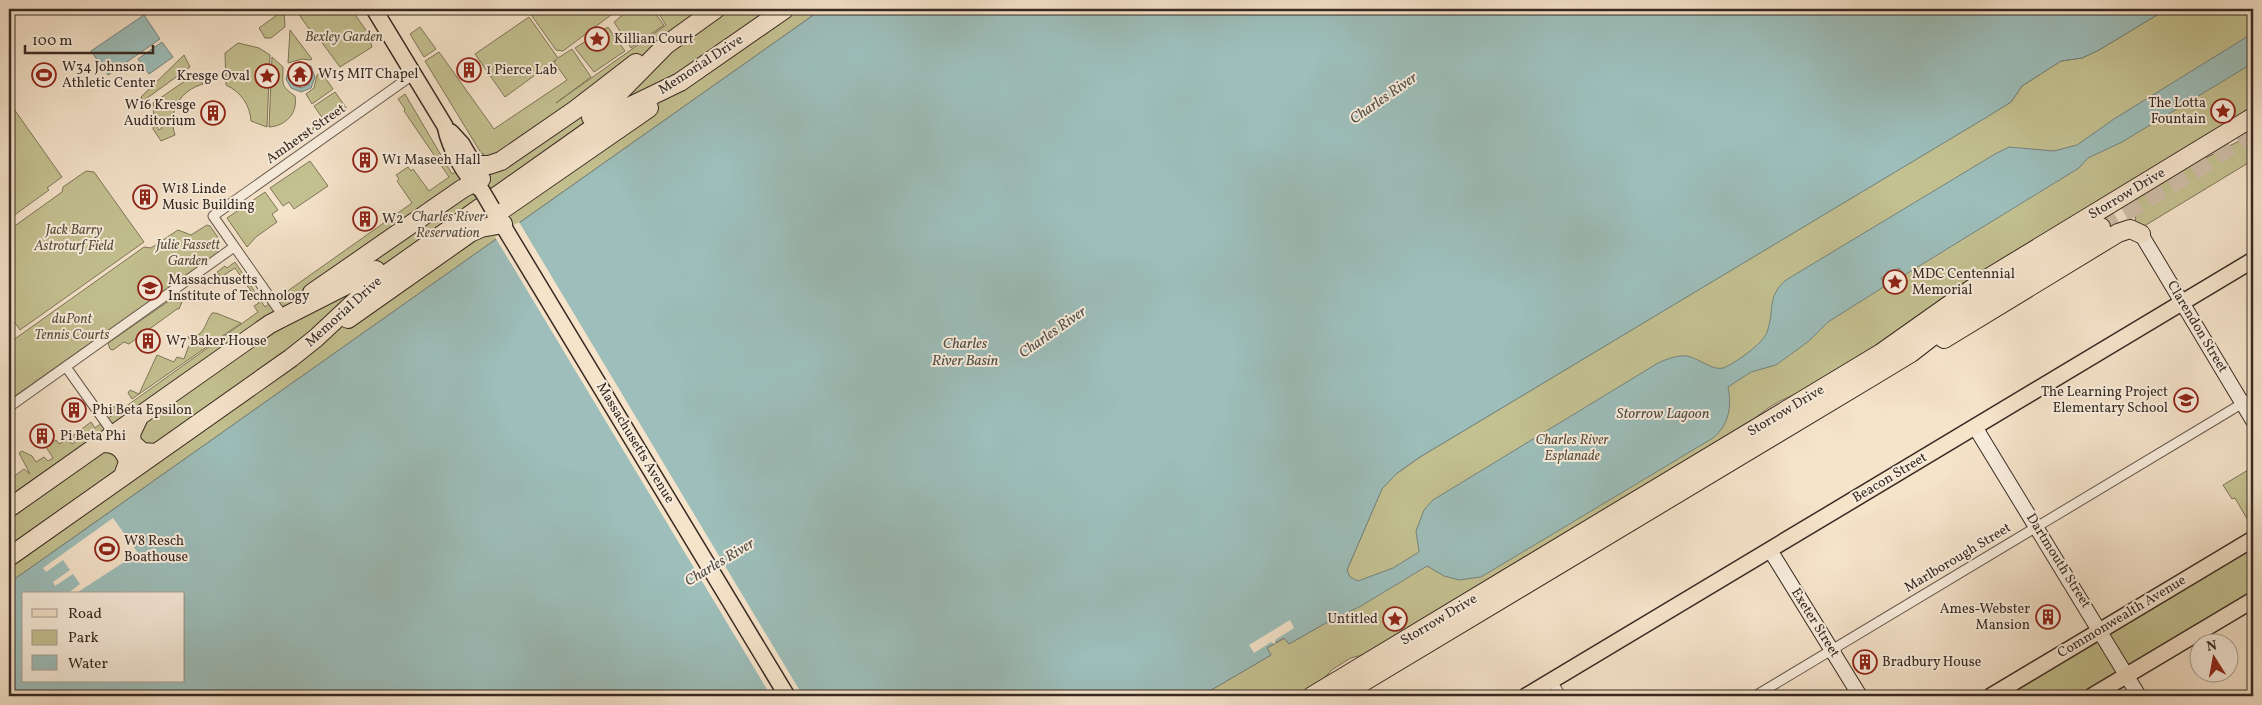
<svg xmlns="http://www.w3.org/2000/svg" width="2262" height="705" font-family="Vollkorn,serif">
<rect width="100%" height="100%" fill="#f5e3ca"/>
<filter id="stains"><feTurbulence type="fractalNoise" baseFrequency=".004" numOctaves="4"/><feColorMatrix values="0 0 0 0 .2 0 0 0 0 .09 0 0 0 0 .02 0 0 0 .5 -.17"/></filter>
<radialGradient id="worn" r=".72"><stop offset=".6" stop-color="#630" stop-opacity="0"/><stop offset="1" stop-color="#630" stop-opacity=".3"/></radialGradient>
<path fill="#c4c191" stroke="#7e765a" d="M298 9H351L368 33 372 47 340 67 317 36H314L296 10Z
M527 9H619L563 51 556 50Z
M630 9H652L664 25 631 48 614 22Z
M656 9H822L9 583V480L24 469 30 474 19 453 22 451 32 456 36 462 44 457 48 461 53 458 46 447 56 440 59 444 67 439 72 444 75 442 71 437 91 422 95 428 114 414 111 409 121 402 125 407 258 312 254 306 259 303 235 268 221 277 217 272 225 266 227 268 235 262 265 307 412 203 397 181 399 179 396 175 408 167 411 171 413 169 429 191 449 177 404 111 405 109 398 99 405 94 452 174 484 154 481 153 425 61 439 52 494 129 567 80 554 62 557 59 505 97 475 54 529 17 558 58 572 49 591 77 556 103 666 25Z
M2167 9H2253V109L1802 392C1780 399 1764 409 1748 425L1369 653 1351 658 1333 669 1319 683 1297 696H1201L1271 655 1267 648 1285 638 1289 644 1324 624 1382 488 1396 474 1420 457 2011 102 2022 86 2061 61 2082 58 2099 50Z
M284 10 285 27 271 38H265L259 28Z
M420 27 436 49 424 57 410 34Z
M608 27 625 51 594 72 575 48Z
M290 30 312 59 311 60 302 59 288 63Z
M238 43 259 48 270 55 267 127 251 121C250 105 241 92 226 85L225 53Z
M184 55 190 67 143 101 141 97Z
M272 57 283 67C283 85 280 85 295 96 298 113 286 126 269 127Z
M321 72 333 89 312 104 306 94 314 88 317 75Z
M195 74 203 84C181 90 167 111 175 135L161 141 153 129 154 122 159 130 162 128 154 117 153 103Z
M335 92 347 109 337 113 338 115 335 118 332 115 326 123 314 106Z
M9 102 62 177 47 188 49 190 9 219Z
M314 127 312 133 276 159H272L273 154Z
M2253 134V160L2141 228 2135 225 2137 196 2166 178Z
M310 161 328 186 294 209 289 202 283 206 270 188Z
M86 171 94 172 144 242 20 330 9 314V230L62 192 63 187Z
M265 192 278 210 272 214 277 222 256 237 247 247 227 218Z
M207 225 210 226 219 239 220 252 9 400V343L144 247 151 248 178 230 191 235Z
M175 299 182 302 179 309H177L129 344 124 342 113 350 110 349 108 343 169 301Z
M212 313H216L241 323 132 399 128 393 130 390 139 394 157 355 174 362 177 357 184 359 191 340 188 338V336C205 338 204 324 212 313Z
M2253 467V522L2250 524 2235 498 2232 499 2223 485Z
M2253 546V591L2079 696H2003Z"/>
<path fill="#9dbeba" stroke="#75837e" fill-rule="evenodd" d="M822 9H2167L2099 50 2082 58 2061 61 2022 86 2011 102 1987 117 1420 457 1396 474 1382 489 1347 570 1350 577 1358 581 1393 568 1419 552 1416 531 1424 510 1433 500 1658 363C1667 359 1677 355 1687 356 1698 358 1713 371 1723 368 1734 364 1764 343 1767 332 1775 311 1766 297 1786 280L1995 154 2009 147 2054 151 2077 145 2114 119 2253 33V63L2122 142 2088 158 2079 168 1903 276 1899 268 1881 278 1885 286 1828 322 1809 341 1776 365 1751 372 1728 387C1732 406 1729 425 1713 438L1481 577 1459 580 1444 576 1427 566 1361 606 1324 624 1289 644 1284 638 1267 648 1271 655 1201 696H9V583ZM24 594H184V681H24Z
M144 15 160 39 108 75 91 51Z
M162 42 173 57 149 74 138 59Z
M299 63 311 66 315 77 311 88 301 92 291 88 286 79 289 68ZM299 67 306 69 311 76 308 85 302 88 294 86 290 79 292 72Z"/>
<path fill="#f5e3ca" d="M519 222 803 696H771L495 237Z
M113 518 138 553 75 594H67L80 584 73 574 55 586 53 582 70 570 63 560 46 572 43 568Z
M1290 620 1294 628 1275 640V644L1271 642 1254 653 1249 645Z"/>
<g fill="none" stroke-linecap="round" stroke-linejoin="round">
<path stroke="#cfbea9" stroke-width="18" stroke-dasharray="18 9" stroke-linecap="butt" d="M2101 227 2199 168 2253 130"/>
<g stroke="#67584d" stroke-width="11">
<path id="street" d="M283 316 213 216 414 74
M66 367 113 433
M9 407 234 247
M1552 681 1561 696
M1755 696 2253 397"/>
</g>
<g stroke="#382a23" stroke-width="16">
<path id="secondary" d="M2141 234 2253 421
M1975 427 2139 696
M1770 550 1860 696"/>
</g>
<g stroke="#382a23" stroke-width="18">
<path id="primary" d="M374 9 445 126C450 149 464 176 482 191
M451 132 462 144 480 175
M496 214 787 696
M1526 696 2253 260
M1991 696 2253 539
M2092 696 2253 600"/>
</g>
<g stroke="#382a23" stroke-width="20">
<path id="highway" d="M591 117 610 102 666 45 716 9
M475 165H489L501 161 575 110 636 63
M496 214 649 108
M312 293 462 189 481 179
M348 319 470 233 481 228 503 224
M1944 339 2118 233 2130 229 2141 234
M140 415 131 434 132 443 142 452 156 453
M100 443C115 442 124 448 128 462L123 476
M9 508 270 324 376 270
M9 557 291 358 316 338 378 280 590 130 616 113 680 82 785 9
M1312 696 1881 353 1980 283 2253 117
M1340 696 1873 376 1911 353 1974 304 2101 227"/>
</g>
<use href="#street" stroke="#f8eddd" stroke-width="9"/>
<use href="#secondary" stroke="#f8eddd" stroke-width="14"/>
<use href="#primary" stroke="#f5e3ca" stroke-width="15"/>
<use href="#highway" stroke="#f5e3ca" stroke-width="18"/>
<g stroke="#382a23" stroke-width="18" stroke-linecap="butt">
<path id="primary-bridge" d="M482 191 492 208"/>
</g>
<use href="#primary-bridge" stroke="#f5e3ca" stroke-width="15"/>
</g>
<defs>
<g id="sight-ring" transform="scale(1.25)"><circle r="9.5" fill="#f8eddd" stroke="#8f2418" stroke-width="1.5"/><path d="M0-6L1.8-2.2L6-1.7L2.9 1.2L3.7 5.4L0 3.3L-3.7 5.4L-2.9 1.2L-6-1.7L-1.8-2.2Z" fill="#8f2418"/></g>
<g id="building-ring" transform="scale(1.25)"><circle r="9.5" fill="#f8eddd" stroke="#8f2418" stroke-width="1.5"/><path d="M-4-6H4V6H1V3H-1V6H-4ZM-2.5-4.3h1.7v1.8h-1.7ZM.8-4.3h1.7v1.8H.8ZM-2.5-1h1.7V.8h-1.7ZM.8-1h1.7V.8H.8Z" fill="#8f2418"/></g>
<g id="temple-ring" transform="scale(1.25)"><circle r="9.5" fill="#f8eddd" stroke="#8f2418" stroke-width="1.5"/><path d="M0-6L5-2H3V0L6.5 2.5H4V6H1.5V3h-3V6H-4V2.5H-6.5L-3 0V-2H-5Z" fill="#8f2418"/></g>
<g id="stadium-ring" transform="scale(1.25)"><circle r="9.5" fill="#f8eddd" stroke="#8f2418" stroke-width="1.5"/><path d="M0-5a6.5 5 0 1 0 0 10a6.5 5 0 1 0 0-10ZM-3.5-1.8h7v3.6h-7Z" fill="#8f2418"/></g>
<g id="university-ring" transform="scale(1.25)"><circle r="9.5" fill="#f8eddd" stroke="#8f2418" stroke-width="1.5"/><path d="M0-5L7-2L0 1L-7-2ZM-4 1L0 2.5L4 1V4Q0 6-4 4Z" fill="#8f2418"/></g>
<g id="school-ring" transform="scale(1.25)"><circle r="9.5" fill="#f8eddd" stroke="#8f2418" stroke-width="1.5"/><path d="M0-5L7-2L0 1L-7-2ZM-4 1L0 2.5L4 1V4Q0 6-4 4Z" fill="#8f2418"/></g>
</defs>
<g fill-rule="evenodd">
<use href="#sight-ring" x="597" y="39"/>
<use href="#building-ring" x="469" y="70"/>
<use href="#temple-ring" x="300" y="74"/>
<use href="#stadium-ring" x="44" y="75"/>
<use href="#sight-ring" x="267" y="76"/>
<use href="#sight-ring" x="2223" y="111"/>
<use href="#building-ring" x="213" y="113"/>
<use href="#building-ring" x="365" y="160"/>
<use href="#building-ring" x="145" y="197"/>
<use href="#building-ring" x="365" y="219"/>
<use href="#sight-ring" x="1895" y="282"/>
<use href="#university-ring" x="150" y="288"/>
<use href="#building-ring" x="148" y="341"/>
<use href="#school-ring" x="2186" y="400"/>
<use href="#building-ring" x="74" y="410"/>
<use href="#building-ring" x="42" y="436"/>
<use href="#stadium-ring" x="107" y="549"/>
<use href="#building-ring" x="2048" y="617"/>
<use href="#sight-ring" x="1395" y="619"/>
<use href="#building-ring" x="1865" y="662"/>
</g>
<g text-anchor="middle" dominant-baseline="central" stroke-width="4" stroke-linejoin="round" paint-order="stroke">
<g font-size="14" font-style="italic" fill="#5b503e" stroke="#f8eddd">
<text x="344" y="37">Bexley Garden</text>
<text x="448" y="217">Charles River<tspan x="448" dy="16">Reservation</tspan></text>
<text x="74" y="230">Jack Barry<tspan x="74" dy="16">Astroturf Field</tspan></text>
<text x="188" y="245">Julie Fassett<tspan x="188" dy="16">Garden</tspan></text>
<text x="72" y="319">duPont<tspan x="72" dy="16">Tennis Courts</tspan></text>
<text x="1572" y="440">Charles River<tspan x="1572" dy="16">Esplanade</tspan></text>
</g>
<g font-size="14" fill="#382a23" stroke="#f8eddd" text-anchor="start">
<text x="614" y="39">Killian Court</text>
<text x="62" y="67">W34 Johnson<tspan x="62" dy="16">Athletic Center</tspan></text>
<text x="486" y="70">1 Pierce Lab</text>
<text x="318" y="74">W15 MIT Chapel</text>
<text x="250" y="76" text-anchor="end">Kresge Oval</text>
<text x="2206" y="103" text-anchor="end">The Lotta<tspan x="2206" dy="16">Fountain</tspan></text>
<text x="196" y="105" text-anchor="end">W16 Kresge<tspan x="196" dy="16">Auditorium</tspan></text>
<text x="382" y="160">W1 Maseeh Hall</text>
<text x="162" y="189">W18 Linde<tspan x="162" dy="16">Music Building</tspan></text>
<text x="382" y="219">W2</text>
<text x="1912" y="274">MDC Centennial<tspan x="1912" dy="16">Memorial</tspan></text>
<text x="168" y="280">Massachusetts<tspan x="168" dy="16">Institute of Technology</tspan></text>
<text x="166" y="341">W7 Baker House</text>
<text x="2168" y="392" text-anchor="end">The Learning Project<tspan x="2168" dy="16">Elementary School</tspan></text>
<text x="92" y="410">Phi Beta Epsilon</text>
<text x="60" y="436">Pi Beta Phi</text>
<text x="124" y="541">W8 Resch<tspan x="124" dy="16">Boathouse</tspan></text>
<text x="2030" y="609" text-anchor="end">Ames-Webster<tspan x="2030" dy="16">Mansion</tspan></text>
<text x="1378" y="619" text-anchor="end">Untitled</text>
<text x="1882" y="662">Bradbury House</text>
</g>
<g font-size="14" fill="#382a23" stroke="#f8eddd">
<text transform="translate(701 65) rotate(-33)">Memorial Drive</text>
<text transform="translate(306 134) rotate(-35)">Amherst Street</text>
<text transform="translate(2127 194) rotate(-31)">Storrow Drive</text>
<text transform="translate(344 312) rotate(-42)">Memorial Drive</text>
<text transform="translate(2197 327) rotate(59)">Clarendon Street</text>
<text transform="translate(1786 411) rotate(-31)">Storrow Drive</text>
<text transform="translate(635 443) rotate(59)">Massachusetts Avenue</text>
<text transform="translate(1890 478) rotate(-31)">Beacon Street</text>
<text transform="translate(1958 558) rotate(-31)">Marlborough Street</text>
<text transform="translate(2058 561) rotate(58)">Dartmouth Street</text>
<text transform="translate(2122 617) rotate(-31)">Commonwealth Avenue</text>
<text transform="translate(1439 620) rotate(-31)">Storrow Drive</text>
<text transform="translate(1815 623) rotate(58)">Exeter Street</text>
</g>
<g font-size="15" font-style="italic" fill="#514f49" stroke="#f8eddd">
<text transform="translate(1384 99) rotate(-35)">Charles River</text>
<text transform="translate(1053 333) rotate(-35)">Charles River</text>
<text x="965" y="344">Charles<tspan x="965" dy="17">River Basin</tspan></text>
<text x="1663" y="414">Storrow Lagoon</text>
<text transform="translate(720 563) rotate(-31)">Charles River</text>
</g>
</g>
<rect width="2262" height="705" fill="none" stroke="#f5e3ca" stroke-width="30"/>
<rect x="10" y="10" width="2242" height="685" fill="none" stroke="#382a23" stroke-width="2.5"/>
<rect x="15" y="15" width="2232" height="675" fill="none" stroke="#382a23"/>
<rect x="22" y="592" width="162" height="90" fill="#f8eddd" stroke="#ab9f93"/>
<rect x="32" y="609" width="25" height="8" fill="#f5e3ca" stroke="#ab9f93"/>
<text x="68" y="618" font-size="15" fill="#382a23">Road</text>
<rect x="32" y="630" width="25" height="15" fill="#c4c191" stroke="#ab9f93"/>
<text x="68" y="642" font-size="15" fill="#382a23">Park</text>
<rect x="32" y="655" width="25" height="15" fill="#9dbeba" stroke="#ab9f93"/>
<text x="68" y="668" font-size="15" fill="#382a23">Water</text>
<g transform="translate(2214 658) rotate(349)"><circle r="24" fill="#f8eddd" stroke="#ab9f93"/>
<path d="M0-4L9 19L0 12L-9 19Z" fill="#8f2418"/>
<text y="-8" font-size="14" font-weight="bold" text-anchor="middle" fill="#382a23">N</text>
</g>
<path d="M25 45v8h128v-8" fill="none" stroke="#382a23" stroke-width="2.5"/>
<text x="32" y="45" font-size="15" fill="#382a23" stroke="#f8eddd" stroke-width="4" paint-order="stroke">100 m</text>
<rect width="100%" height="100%" filter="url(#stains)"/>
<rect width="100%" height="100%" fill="url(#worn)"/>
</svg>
